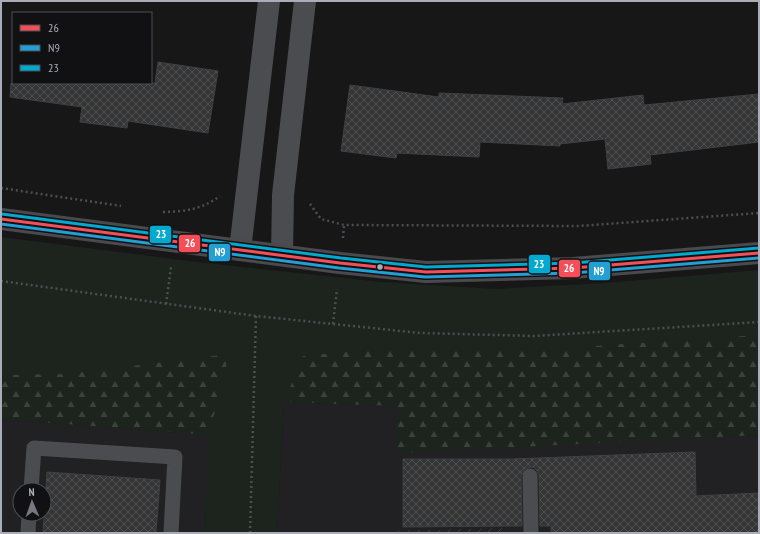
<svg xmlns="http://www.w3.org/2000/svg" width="760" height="534" font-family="'PT Sans Narrow',sans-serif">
<defs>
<pattern id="industrial-furrows" width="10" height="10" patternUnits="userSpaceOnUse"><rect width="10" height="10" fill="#212123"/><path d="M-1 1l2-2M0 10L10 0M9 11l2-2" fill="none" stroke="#3e3f41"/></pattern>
<pattern id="forest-firs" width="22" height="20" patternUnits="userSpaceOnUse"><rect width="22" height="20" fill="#1d241e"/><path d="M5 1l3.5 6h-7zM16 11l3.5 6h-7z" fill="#3b413d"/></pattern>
<pattern id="building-cross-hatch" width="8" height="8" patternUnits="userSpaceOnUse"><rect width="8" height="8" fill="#353536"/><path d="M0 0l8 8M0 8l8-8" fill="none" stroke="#4f5051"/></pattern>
</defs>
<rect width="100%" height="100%" fill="#171717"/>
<path fill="#212123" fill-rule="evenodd" d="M284 402 398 406 399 452 759 435V533H277Z
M1 419 209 435 205 533H1ZM20 490H44V514H20Z"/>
<path fill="url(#industrial-furrows)" d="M507 528V533H389V531Z"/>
<path fill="#1d241e" d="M1 237 197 262 381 282 496 289 605 283 759 270V435L398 453V406L284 402 277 533H205L208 435 1 419Z"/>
<path fill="url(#forest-firs)" d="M759 335V435L398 453V406L284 402 303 356 356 351 533 350Z
M229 354 209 435 1 419V375L67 374Z"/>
<path fill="url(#building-cross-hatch)" stroke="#3f4043" d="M158 62 218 71 208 133 128 121 127 128 80 122 82 107 10 97 11 83H155Z
M350 85 439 97V93L563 98 562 104 643 95 644 105 759 94V142L650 155 651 164 608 169 605 139 560 144V146L480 142 479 157 397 153 396 158 341 151Z
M695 452 696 496 759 493V533H551V526H540L539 475 535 468 530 467 525 469 521 476 522 526 403 527V459H512Z
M47 472 160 480 156 533H43Z"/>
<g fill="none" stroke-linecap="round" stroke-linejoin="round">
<path stroke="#4d4e52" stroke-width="2.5" stroke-dasharray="2 3" stroke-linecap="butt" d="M1 188 121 206
M310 204 321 219 344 225 578 226 759 213
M163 212C187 211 200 210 220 196
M343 238 344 225
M1 281 256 316 420 333 534 336 759 322
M166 304 171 267
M333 324 337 289
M250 533 256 316"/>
<path stroke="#4b4c50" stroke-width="15" d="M530 476 531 533
M31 490 34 448 175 457 171 533
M28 533 29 514"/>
<path stroke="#4b4c50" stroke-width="22" d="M240 250 269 1
M282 255 283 195 305 1"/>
<path stroke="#4a4a4e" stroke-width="22" d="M1 219 340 263 426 272 573 268 759 253"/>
<g stroke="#111113" stroke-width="6">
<path id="bus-1" d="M1 219 340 263 426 272 573 268 759 253"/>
</g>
<g stroke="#111113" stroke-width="6">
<path id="bus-2" d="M1 224 339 268 425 277 573 273 759 258"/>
</g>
<g stroke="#111113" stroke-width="6">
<path id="bus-3" d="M2 214 341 258 426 267 573 263 759 248"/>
</g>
<use href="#bus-1" stroke="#f44f59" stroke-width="3"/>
<use href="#bus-2" stroke="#249fd3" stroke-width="3"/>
<use href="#bus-3" stroke="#00a9ce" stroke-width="3"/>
</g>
<circle fill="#a8adb8" stroke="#111113" stroke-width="1.5" cx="380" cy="267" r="3.5"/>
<g stroke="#111113" stroke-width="1.5">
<rect x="149" y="225" width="23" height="19" rx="4" fill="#00a9ce"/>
<rect x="178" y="234" width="23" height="19" rx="4" fill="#f44f59"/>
<rect x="208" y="243" width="23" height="19" rx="4" fill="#249fd3"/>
<rect x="528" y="254" width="23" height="20" rx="4" fill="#00a9ce"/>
<rect x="558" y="259" width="23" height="19" rx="4" fill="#f44f59"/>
<rect x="588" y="261" width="23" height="20" rx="4" fill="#249fd3"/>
</g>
<g font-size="11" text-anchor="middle" font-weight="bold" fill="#fff">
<text x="161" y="238">23</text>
<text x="190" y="247">26</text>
<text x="220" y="256">N9</text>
<text x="539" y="268">23</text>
<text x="569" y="272">26</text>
<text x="599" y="275">N9</text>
</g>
<rect width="760" height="534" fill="none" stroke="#a8adb8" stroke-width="4"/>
<rect x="12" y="12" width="140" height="72" fill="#111113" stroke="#4d4f55"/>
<rect x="20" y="25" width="20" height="6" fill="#f44f59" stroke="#4d4f55"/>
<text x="48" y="32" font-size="12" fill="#a8adb8">26</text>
<rect x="20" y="45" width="20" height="6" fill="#249fd3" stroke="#4d4f55"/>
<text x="48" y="52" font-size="12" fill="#a8adb8">N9</text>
<rect x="20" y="65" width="20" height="6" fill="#00a9ce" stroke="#4d4f55"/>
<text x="48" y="72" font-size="12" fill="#a8adb8">23</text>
<g transform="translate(32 502) rotate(358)"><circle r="19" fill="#111113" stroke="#4d4f55"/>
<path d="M0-3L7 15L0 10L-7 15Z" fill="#757880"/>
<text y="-6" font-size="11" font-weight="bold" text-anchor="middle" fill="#a8adb8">N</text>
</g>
</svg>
